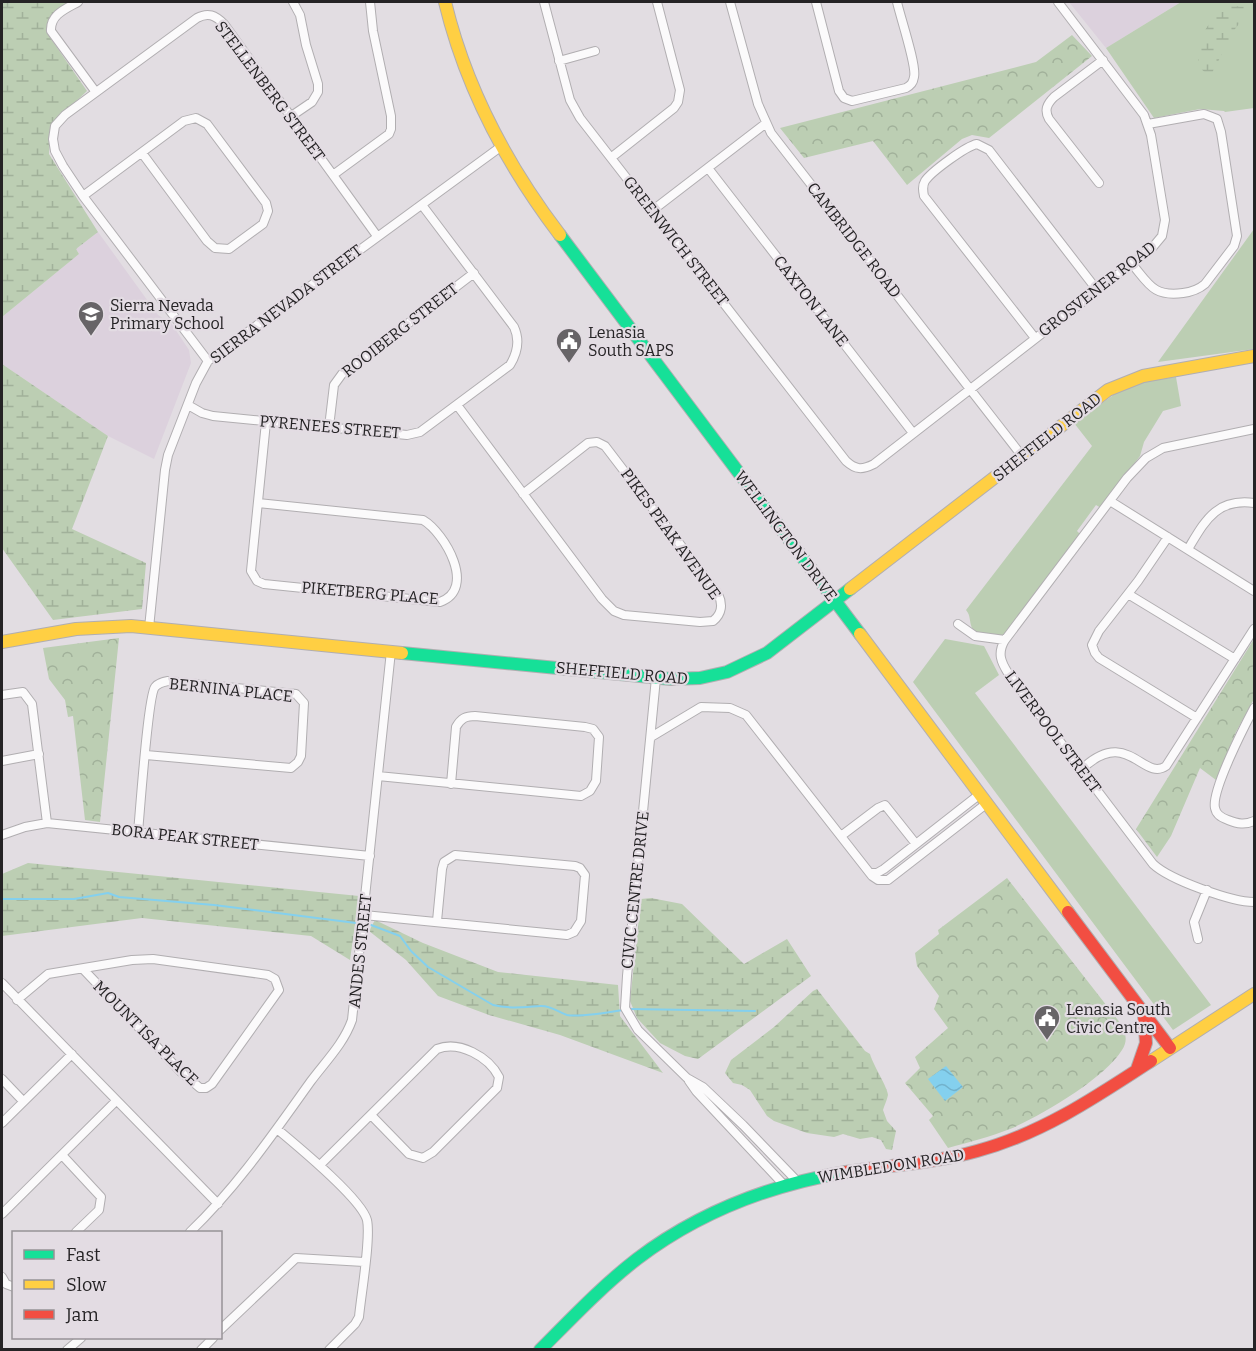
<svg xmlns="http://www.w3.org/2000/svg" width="1256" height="1351" font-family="Bitter,serif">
<defs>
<pattern id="wetland-marsh" width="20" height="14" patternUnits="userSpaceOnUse" patternTransform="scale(1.5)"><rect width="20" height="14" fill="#bcceb3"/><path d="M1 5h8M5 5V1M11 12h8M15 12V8" fill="none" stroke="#a1b19a"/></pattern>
<pattern id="park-crowns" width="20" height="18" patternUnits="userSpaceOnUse" patternTransform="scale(1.5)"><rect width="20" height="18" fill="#bcceb3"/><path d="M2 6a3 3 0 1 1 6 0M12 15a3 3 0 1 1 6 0" fill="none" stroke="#a1b19a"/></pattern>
<pattern id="water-waves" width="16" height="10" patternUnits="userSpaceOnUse" patternTransform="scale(1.5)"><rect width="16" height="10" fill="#84d0ee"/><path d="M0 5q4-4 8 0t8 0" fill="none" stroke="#72b2cc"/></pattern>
</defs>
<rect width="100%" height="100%" fill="#e2dde2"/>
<path fill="#dcd1dd" d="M1069 2H1181L1106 48Z
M98 232 158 315 171 323 189 350 191 363 154 459 108 436 2 364V317L79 254 76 249Z"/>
<path fill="#bcceb3" d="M1181 2H1254V108L1225 112 1224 111 1200 109 1154 118 1106 48Z
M1254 229V349L1158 362Z
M1176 377 1181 406 1163 411 1144 442 1140 456 1101 508 1096 505 1077 531 1081 535 1005 634C998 637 976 636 972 628 969 621 971 616 966 610L1092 446 1074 423 1122 389 1143 382Z
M945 639 984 646 999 675 975 693 1211 1005 1173 1030 913 682Z"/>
<path fill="url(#wetland-marsh)" d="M2 2H71L50 18 47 33 87 91 51 125 49 154 98 232 76 249 79 254 2 317Z
M1231 6 1252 7 1235 29 1210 77 1199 67C1194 41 1208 18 1231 6Z
M2 364 108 436 72 529 146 563 142 609 53 620 2 548Z
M28 863 359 896 350 960 311 936 142 918 2 936V874Z
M651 898 682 904 744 964 787 939 811 976 698 1059 685 1056 660 1043 637 1018 630 1001 641 899Z
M375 920 423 943 498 972 618 985 620 1016 663 1073 560 1035 489 1015 438 996 406 960 369 931Z
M817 989 865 1051 870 1054C873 1065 888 1088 888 1095 887 1100 884 1106 883 1110L887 1121 896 1131 892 1150 886 1149 881 1140 872 1137 860 1139 843 1134 834 1137 807 1133 774 1121 767 1116 750 1090 742 1085 733 1083 725 1073 731 1060 774 1027 813 991Z"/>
<path fill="url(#park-crowns)" d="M1072 35 1092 56 989 138 972 135 962 139 907 185 873 141 804 158 780 128 1036 62Z
M119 638 100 822 85 820 73 716 68 717 65 700 49 679 43 648Z
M1254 639V699L1236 732 1216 780 1200 768 1171 836 1157 857 1136 829Z
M1007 878 1121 1024C1126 1033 1128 1041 1122 1050 1105 1078 1041 1116 1010 1129 990 1137 969 1142 948 1148L929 1120 933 1116 905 1083 920 1068 915 1057 948 1028 934 1009 939 996 917 966 915 953 939 934 938 930Z"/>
<path fill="url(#water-waves)" d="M946 1066 963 1087 945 1101 928 1079Z"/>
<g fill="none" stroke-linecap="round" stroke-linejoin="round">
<path stroke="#84d0ee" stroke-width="2" d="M2 899H74L108 893 119 897 214 905 356 923
M371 925 400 936 411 951 428 967 493 1005C509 1009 524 1007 540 1006 550 1005 558 1012 567 1015 577 1017 611 1012 623 1010
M629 1009 755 1011"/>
<g stroke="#b1aeb1" stroke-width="10">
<path id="street" d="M78 2C65 9 50 15 51 31L95 91
M544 2 570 100 580 118 846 461C856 470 862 470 874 464L1152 248 1162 236 1165 220 1151 135 1144 115 1058 2
M730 2 758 104 771 133 1022 456
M816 2 839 91 844 98 852 101 906 88C911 85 913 83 914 77 917 66 900 16 897 2
M559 61 595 51
M290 117 312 102 318 92V84L306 45 300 15 293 2
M612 157 674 108 678 102 680 90 657 2
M708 168 913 433
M333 175 389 134 391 129V116L373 31 370 2
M1099 183 1049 119C1044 110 1047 104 1054 97L1103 60
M83 196 184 121 196 118 207 124 266 203 268 211 263 224 229 249 215 248 207 241 142 153
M653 210 765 124
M1132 264C1149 284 1153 297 1183 293 1191 292 1198 290 1205 284L1234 246 1237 236 1221 132 1217 119 1204 114 1148 124
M1035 338 924 196C923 191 922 186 925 181 931 172 966 146 977 144L989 150 1097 290
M208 361 83 196 63 166 55 151 53 139 55 126 65 115 197 18C208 12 215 15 224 24L377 236
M188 405 202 413 213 416 407 435 420 432 510 365C518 352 520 340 514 327L422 205
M457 405 602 599 614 611 624 615 700 622 713 621C722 614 723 604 718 594L605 446 597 442 588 443 523 494
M329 427 334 385 342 374 474 273
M1254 429 1163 448 1146 458 1127 478 1005 640C997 653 1001 662 1008 673L1153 864C1170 880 1232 902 1254 902
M1110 501 1254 591
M258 503 423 520C445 533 477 589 440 602L264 584 257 581 251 571 266 422
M1168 537 1138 581 1099 631 1092 645 1095 653 1099 658 1197 718
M1188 549C1205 521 1216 498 1254 503
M1128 594 1235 659
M958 624 975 636 1005 640
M149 628 165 470 168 455 196 383 208 361 499 148
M656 678 627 976 625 1008 638 1030 687 1078 703 1087 743 1125 797 1181
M2 695 23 692 32 704 47 823
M1254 708C1245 725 1211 791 1215 808 1216 814 1222 818 1228 820 1238 824 1245 825 1254 821
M651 737 701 707 730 708 746 715 872 876 878 880H888L986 804
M2 761 39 754
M1081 770C1127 725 1143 782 1166 766L1254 629
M378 776 581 796 590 791 596 781 599 737 593 729 585 727 475 716C466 716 461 718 456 727L451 784
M138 832C140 812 148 696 155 687 158 683 163 682 168 681L296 694 304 703 301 756 298 762 291 768 146 755
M2 835 25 827 47 823 370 856
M841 836 878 808 885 805 916 844
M870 873H877L884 869 980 794
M364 915 567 935 574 932 581 921 585 875 580 868 575 866 455 855 444 862 442 869 437 921
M1198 939 1194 922 1207 890
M2 983 218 1204
M17 1000 48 974 132 960 153 959 268 975 275 979 279 990 212 1084 206 1088H200L181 1072 83 969
M2 1079 23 1101
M689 1081 696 1091 784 1185
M2 1123 72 1054
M277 1129C296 1145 361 1198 367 1220 371 1239 361 1295 359 1317L355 1324 329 1350
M62 1155 101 1197 99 1210 76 1232
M320 1165 437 1049C459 1040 489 1057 499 1077L497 1088 433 1152 423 1158 409 1154 371 1115
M2 1214 116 1101
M190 1232C237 1187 273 1134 311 1081 326 1061 344 1043 352 1020L391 651
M2 1277 6 1284 14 1287
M220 1330 296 1258 364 1262
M67 1350 81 1338
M201 1350 213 1338"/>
</g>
<g stroke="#b1aeb1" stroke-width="14">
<path id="fast" d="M560 235 860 634
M402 653 671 679 700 678 727 672 767 653 850 589
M540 1350C571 1319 602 1286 637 1259 699 1212 770 1185 846 1172"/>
</g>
<g stroke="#b1aeb1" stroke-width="14">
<path id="slow" d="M445 2C466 89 506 164 560 235
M850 589 1108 390 1143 376 1254 356
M860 634 1068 912
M2 642 76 629 131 626 402 653
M1151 1061 1254 994"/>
</g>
<g stroke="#b1aeb1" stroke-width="14">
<path id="jam" d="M1068 912 1170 1048
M1137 1069 1146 1043 1144 1016
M846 1172C890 1165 935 1163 977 1151 1041 1134 1096 1097 1151 1061"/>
</g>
<use href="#street" stroke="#fbfafb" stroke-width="8"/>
<use href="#fast" stroke="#16e098" stroke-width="12"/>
<use href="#slow" stroke="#ffcf43" stroke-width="12"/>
<use href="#jam" stroke="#f24e42" stroke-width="12"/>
</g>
<defs>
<g id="school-pin" transform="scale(1.35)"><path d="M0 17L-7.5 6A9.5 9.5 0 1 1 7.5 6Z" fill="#676467" stroke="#e3dce3"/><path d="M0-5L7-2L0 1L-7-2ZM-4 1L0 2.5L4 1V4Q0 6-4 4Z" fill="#fff"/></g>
<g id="civic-pin" transform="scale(1.35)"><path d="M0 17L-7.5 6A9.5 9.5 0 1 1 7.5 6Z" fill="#676467" stroke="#e3dce3"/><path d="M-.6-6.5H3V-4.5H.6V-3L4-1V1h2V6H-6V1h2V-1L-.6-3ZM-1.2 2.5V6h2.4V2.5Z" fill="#fff"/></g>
</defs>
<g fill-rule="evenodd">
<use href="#school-pin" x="91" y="314"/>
<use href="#civic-pin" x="569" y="341"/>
<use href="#civic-pin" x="1047" y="1018"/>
</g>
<g text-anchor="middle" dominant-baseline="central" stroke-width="4.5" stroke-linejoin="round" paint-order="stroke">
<g font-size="16" fill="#252325" stroke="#e3dce3">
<text transform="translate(270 91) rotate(53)">STELLENBERG STREET</text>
<text transform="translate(854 240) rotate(52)">CAMBRIDGE ROAD</text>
<text transform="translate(676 241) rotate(52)">GREENWICH STREET</text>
<text transform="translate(1097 289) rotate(-38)">GROSVENER ROAD</text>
<text transform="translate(811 301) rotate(52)">CAXTON LANE</text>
<text transform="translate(286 304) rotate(-37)">SIERRA NEVADA STREET</text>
<text transform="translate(400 330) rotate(-38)">ROOIBERG STREET</text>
<text transform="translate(330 427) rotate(5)">PYRENEES STREET</text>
<text transform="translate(1047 437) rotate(-38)">SHEFFIELD ROAD</text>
<text transform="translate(671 534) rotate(54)">PIKES PEAK AVENUE</text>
<text transform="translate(786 536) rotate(53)">WELLINGTON DRIVE</text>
<text transform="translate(370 593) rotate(5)">PIKETBERG PLACE</text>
<text transform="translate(622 673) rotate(5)">SHEFFIELD ROAD</text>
<text transform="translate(231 690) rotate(6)">BERNINA PLACE</text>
<text transform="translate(1053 732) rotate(53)">LIVERPOOL STREET</text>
<text transform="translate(185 837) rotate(6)">BORA PEAK STREET</text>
<text transform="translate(635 890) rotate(-84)">CIVIC CENTRE DRIVE</text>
<text transform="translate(360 951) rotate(-84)">ANDES STREET</text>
<text transform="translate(146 1033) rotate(45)">MOUNT ISA PLACE</text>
<text transform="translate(891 1166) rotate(-9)">WIMBLEDON ROAD</text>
</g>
<g font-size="16" fill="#252325" stroke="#e3dce3" text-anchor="start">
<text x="110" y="305">Sierra Nevada<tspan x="110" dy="18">Primary School</tspan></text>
<text x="588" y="332">Lenasia<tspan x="588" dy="18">South SAPS</tspan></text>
<text x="1066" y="1009">Lenasia South<tspan x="1066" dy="18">Civic Centre</tspan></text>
</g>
</g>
<rect width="1256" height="1351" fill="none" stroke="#252325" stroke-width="6"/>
<rect x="12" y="1231" width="210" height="108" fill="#e3dce3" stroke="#979297" stroke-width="1.5"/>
<rect x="24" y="1250" width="30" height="9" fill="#16e098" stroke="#979297" stroke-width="1.5"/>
<text x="66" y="1261" font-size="18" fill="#252325">Fast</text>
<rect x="24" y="1280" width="30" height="9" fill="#ffcf43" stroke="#979297" stroke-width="1.5"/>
<text x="66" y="1291" font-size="18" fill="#252325">Slow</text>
<rect x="24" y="1310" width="30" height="9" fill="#f24e42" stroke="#979297" stroke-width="1.5"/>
<text x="66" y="1321" font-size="18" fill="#252325">Jam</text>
</svg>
